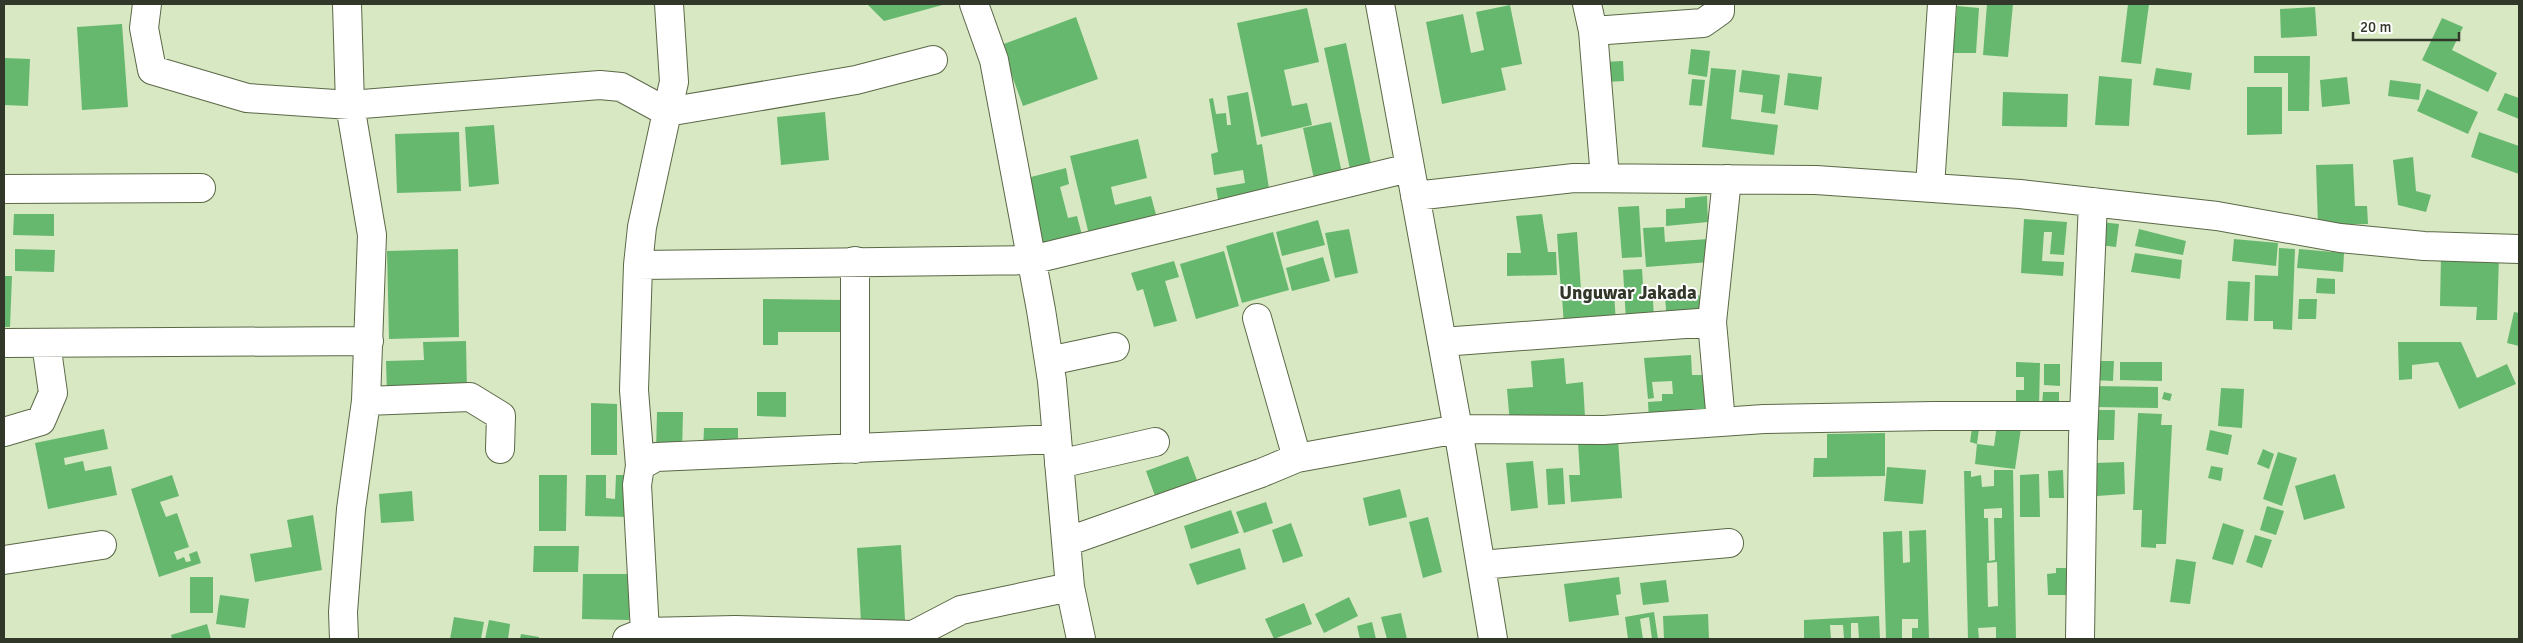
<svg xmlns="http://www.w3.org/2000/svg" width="2523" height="643" font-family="Signika,sans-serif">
<rect width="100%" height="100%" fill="#d8e8c3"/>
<path fill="#66b86e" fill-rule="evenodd" d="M867 4H946L884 21Z
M1987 4H2013L2008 57 1983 55Z
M2128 4H2149L2141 64 2121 62Z
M1510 5 1522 64 1501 68 1506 90 1442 104 1426 22 1463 14 1471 53 1484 50 1476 12Z
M1957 6 1979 8 1976 53H1953Z
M2315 7 2317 36 2281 38 2280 9Z
M1307 8 1319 62 1284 70 1292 106 1307 103 1312 125 1261 137 1237 23Z
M1076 17 1098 79 1023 106 1001 45Z
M2442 18 2463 27 2452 50 2497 73 2488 92 2422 60Z
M122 24 128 107 82 110 77 27Z
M1346 43 1371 164 1350 169 1324 48Z
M1691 49 1710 51 1707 77 1688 74Z
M2254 56H2310L2309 111H2288V73H2254Z
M4 58 30 59 28 106 4 105Z
M1623 61 1624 81 1604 82 1603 62Z
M1711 68 1736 70 1731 119 1778 125 1774 155 1702 147Z
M2156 68 2192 73 2190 90 2153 85Z
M1742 70 1780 75 1775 114 1761 112 1763 95 1739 92Z
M1788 73 1822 77 1818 110 1784 105Z
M2099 76 2132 79 2129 126 2095 125Z
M2347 77 2350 104 2322 107 2320 80Z
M1692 79 1705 80 1702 106 1689 105Z
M2390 80 2421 84 2419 100 2388 96Z
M2247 87H2282V134L2247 135Z
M2427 89 2478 112 2468 134 2417 111Z
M1248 92 1257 145 1262 144 1271 201 1220 210 1216 188 1245 183 1243 170 1214 175 1211 154 1218 152 1209 99 1213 98 1216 114 1226 113 1227 125H1231L1227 96Z
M2003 92 2068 94 2067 127 2002 126Z
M2505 93 2519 98V119L2497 110Z
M825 112 829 160 781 165 777 117Z
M1331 122 1342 173 1314 179 1303 128Z
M494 125 499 184 469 187 465 127Z
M459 132 461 191 397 193 395 134Z
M2479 132 2519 146V174L2471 157Z
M1138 139 1147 178 1111 187 1115 205 1151 196 1158 222 1090 239 1070 156Z
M2413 157 2416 191 2431 195 2426 212 2398 205 2393 160Z
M2353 164 2355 206H2367L2368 224 2318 225 2316 165Z
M1066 168 1069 184 1060 187 1068 218 1077 216 1082 235 1044 245 1027 178Z
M1707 196 1708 222 1666 226V209L1685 208V198Z
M1639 206 1642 257 1622 258 1618 207Z
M14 214H54V236L13 235Z
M1542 214 1548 252H1556L1557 275 1507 276V253H1521L1516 216Z
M2024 219 2067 222 2064 255 2050 254 2052 232H2044L2042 261 2064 262 2063 276 2021 273Z
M1318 220 1325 245 1282 256 1276 232Z
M2101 222 2119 224 2116 247 2099 245Z
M1664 227 1665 242 1708 239 1710 262 1646 267 1643 228Z
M1349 229 1358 273 1335 278 1325 233Z
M2139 229 2186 241 2183 255 2135 246Z
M1273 232 1289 290 1242 303 1226 246Z
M1577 232 1581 290 1561 292 1557 234Z
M2234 239 2278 243 2276 266 2232 261Z
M2279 248 2295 249 2292 330 2273 329V321H2254L2255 275 2278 276Z
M15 249 55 250 54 272 15 271Z
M458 249 459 337 389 339 387 251Z
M2299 249 2344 253 2343 272 2297 268Z
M1224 251 1239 306 1196 319 1180 264Z
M2135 253 2182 260 2180 279 2131 272Z
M2441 255 2499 257 2497 320H2476L2477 307 2440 306Z
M1323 257 1330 281 1292 291 1286 268Z
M1174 261 1179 277 1165 281 1177 321 1154 327 1143 289 1137 291 1131 273Z
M1642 269 1644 301 1653 300 1654 319 1626 321 1623 270Z
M4 276H12L10 327H4Z
M2317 278 2335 279V294L2316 293Z
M2228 281 2250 282 2248 321 2226 320Z
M1614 292 1616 324 1564 327 1562 296Z
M1707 295 1709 318 1667 321 1665 297Z
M763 299 844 300 843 332H778V345H763Z
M2299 299H2317L2316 319H2298Z
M2514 312 2519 313V346L2507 343Z
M466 341 467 393 387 394 386 361 424 360 423 342Z
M2398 342H2461L2477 378 2507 364 2516 384 2459 409 2438 362 2412 365V379L2399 380Z
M1691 355 1692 375H1704L1707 415 1649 420 1648 402 1662 401V394H1673L1672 381 1652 382 1654 398 1648 399 1644 358Z
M1564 358 1566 384 1583 382 1585 417 1510 424 1507 389 1533 387 1531 361Z
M2092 361H2114L2113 381 2092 380Z
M2016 362 2040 363 2039 406H2016V390H2024V377H2016Z
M2120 362H2162V381L2120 380Z
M2044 364H2060V386L2044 385Z
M2093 386 2158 387V408L2093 407Z
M2221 388 2244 389 2242 428 2218 426Z
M757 392H786V417L757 416Z
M2043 392H2059V406H2042Z
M2164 392 2172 394 2170 401 2162 399Z
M591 403 617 404V455H591Z
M2093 410H2115L2114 440H2092Z
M657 412H683L682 453 656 452Z
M2138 413 2162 414 2161 425H2172L2166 544H2156V548L2141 547 2142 510H2133Z
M1997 425 2021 428 2015 469 1975 464 1977 444 1994 446Z
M704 428H738V452L703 451Z
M1972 428 1979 429 1977 444 1970 442Z
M104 429 108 449 64 458 65 465 83 461 85 471 111 466 117 495 48 509 35 443Z
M2210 430 2232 435 2228 455 2206 450Z
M1885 433V476L1813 477 1814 458H1827V434Z
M1618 439 1622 498 1571 502 1569 475H1580L1578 442Z
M2263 449 2274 454 2269 469 2257 464Z
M2278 452 2297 458 2282 506 2263 499Z
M1188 456 1201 491 1159 507 1146 471Z
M1533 461 1538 508 1511 511 1506 463Z
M2124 462 2125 494 2097 496 2095 463Z
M2211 466 2223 468 2221 481 2208 478Z
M1887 467 1926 470 1923 504 1884 501Z
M1563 468 1565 504 1548 505 1546 469Z
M1994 470H2013L2016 639H1996V627L1978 628 1979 639H1968L1964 471H1971V477L1981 475 1982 487 1994 486ZM2002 508V518H1994L1995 560 1989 561 1988 518H1984V509ZM1997 562 1998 606 1988 607 1987 563Z
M2063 470 2064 498H2049L2048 471Z
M2039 474 2040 517H2020V475Z
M2335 474 2345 508 2304 520 2295 486Z
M172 475 179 496 160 502 166 517 177 513 189 547 174 552 177 560 184 557 186 562 191 561 189 554 197 551 201 563 159 577 131 489Z
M539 475H567L566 531H539Z
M586 475H606V498L615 499 616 475H632L631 517 585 516Z
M1400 489 1407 517 1369 526 1363 498Z
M412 491 414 521 381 523 379 494Z
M1266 502 1273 523 1244 533 1236 512Z
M2267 506 2284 511 2276 535 2260 530Z
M1231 510 1239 533 1191 549 1184 526Z
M313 515 322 570 255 582 250 554 292 547 287 520Z
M1428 517 1442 572 1423 578 1409 522Z
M1291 523 1303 556 1283 563 1272 530Z
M2223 523 2244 530 2233 565 2212 559Z
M1926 530 1929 639H1912V628H1918V619H1902V639H1886L1883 532 1902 531 1903 563 1910 562 1909 531Z
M2255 535 2272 540 2262 568 2246 562Z
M901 545 905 620 861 623 857 548Z
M534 546H579L578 572H533Z
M1240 548 1246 569 1197 585 1189 564Z
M2176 559 2196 562 2190 604 2170 602Z
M2056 568H2067V595H2048L2047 574 2056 573Z
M583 574H630L629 620 582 619Z
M190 577H213V613H190Z
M1619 577 1621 594 1616 595 1619 615 1569 622 1564 584Z
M1666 580 1669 602 1643 605 1640 583Z
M220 595 249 599 245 628 216 624Z
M1349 597 1358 616 1324 633 1315 614Z
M1304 603 1312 624 1274 639 1265 619Z
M1654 612 1658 639H1652L1649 617 1640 619 1643 639H1628L1625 617Z
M1401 613 1407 639H1387L1381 617Z
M1708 614 1709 639H1664L1663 616Z
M1879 616 1880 639H1859L1858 623H1851V639H1844L1843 625H1830L1831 639H1804V620Z
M454 617 484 622 481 639H450Z
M489 620 510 624 508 639H485Z
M1372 622 1376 639H1360L1357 626Z
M207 624 211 639H172L171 635Z
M521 634 539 637V639H520Z"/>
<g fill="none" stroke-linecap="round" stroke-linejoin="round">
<g stroke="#5b6847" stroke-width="30">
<path id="street" d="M147 4 144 28 152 70 247 98 350 105 600 85 621 87 667 112 642 227 638 265 1031 260 1409 168
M669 4 674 82 667 112 856 80 933 60
M974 4 994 60 1041 310 1052 381 1070 587 1081 639
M1380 4 1458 429 1493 639
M1587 4 1593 31 1605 178
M1593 31 1703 23 1720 11V4
M1930 187 1942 4
M4 189 201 188
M1415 196 1574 178 1816 180 2020 194 2217 216 2340 238 2424 246 2519 249
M638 265 634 390 640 466
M1257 318 1297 458
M1442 342 1712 322
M4 343 369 341
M1049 361 1115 347
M366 401 470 397 501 416 500 449
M1721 422 1712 322 1727 179
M4 432 41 421 53 393 46 343
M855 449V261
M1059 464 1155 442
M1066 542 1261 473 1297 458 1458 429 1604 430 1764 419 1934 416H2084
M4 560 102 545
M1481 565 1729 543
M645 632 637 485 640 466 656 457 1057 439
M344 639 343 612 351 509 366 401 372 235 350 105 347 4
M627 639 645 632 735 630 913 635 961 610 1070 587
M2080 639 2083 438 2093 202"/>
</g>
<use href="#street" stroke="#fff" stroke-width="28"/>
</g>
<g text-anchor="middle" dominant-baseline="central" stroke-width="4" stroke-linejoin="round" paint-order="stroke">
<g font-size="19" font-weight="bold" fill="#313729" stroke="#fff">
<text x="1628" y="293">Unguwar Jakada</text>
</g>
</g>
<rect width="2523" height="643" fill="none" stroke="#313729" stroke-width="10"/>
<path d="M2353 32v8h106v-8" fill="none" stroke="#313729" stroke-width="2.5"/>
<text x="2360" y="32" font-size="15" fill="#313729" stroke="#ffffff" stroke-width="4" paint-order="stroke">20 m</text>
</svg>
